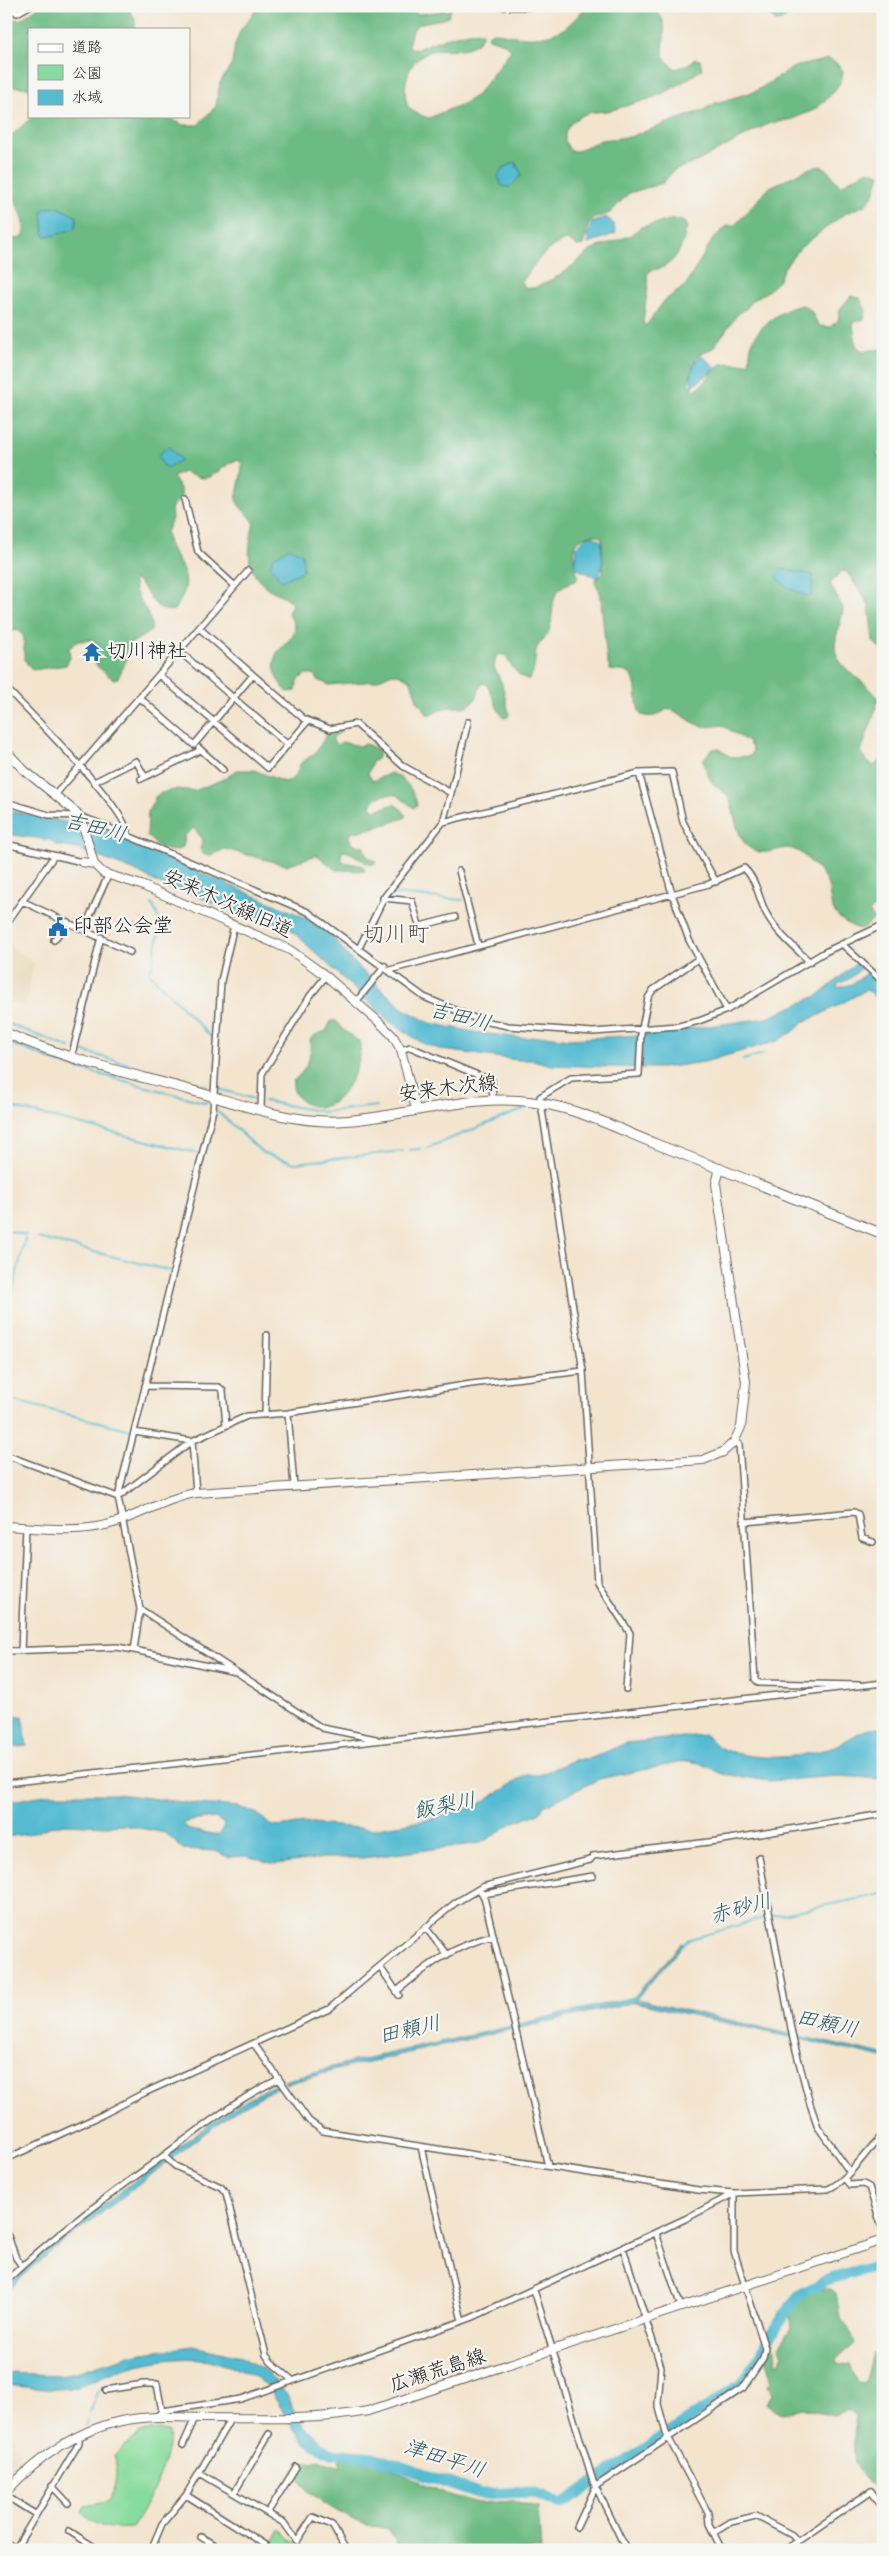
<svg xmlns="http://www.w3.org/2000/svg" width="889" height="2556" font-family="'Indie Flower','Klee One',sans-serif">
<rect width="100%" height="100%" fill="#f6f6f2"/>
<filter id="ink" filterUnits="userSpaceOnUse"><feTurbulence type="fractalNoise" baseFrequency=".02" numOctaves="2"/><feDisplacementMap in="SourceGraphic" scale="10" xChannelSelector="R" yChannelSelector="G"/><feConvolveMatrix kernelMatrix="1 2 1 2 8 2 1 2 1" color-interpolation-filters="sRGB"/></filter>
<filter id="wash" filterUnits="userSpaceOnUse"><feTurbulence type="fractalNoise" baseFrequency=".0096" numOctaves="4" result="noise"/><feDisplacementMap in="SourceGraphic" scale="20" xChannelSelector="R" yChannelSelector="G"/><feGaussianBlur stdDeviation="1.12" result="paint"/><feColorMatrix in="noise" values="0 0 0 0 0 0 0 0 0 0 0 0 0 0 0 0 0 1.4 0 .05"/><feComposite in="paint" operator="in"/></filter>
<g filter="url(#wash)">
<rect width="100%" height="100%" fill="#f3e4ce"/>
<path fill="#e8daba" d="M6 941 34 963 25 1006 6 1001Z
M6 2413 20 2459 24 2464 6 2485Z"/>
<path fill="#87db9d" stroke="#527c5c" d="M161 2430 168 2431C173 2457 146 2507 132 2528 111 2529 96 2529 82 2511L85 2506 107 2502C117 2489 117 2471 115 2456L140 2432Z
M280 2529 289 2540 305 2550H269Z"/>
<path fill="#6dbb84" stroke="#446c50" d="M40 6H127L135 19V28L29 29V88L6 86V18L20 20Z
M259 6H400L419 14 451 10 448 17C428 25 410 16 409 47L416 50C426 44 475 26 483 33 476 54 452 48 436 50 412 53 402 79 406 100 407 111 420 115 429 118L464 103 477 95 511 50 504 43 489 38 488 35 493 32C517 37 542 42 565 28 573 22 580 13 587 6 606 6 657 0 663 21 667 33 661 47 664 59L676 69 687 65 695 59 700 60 702 69C687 80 670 91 652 98 640 102 625 106 612 110 605 112 597 111 589 113 571 118 556 135 571 151H577L601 140 630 137 703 110 716 103 756 91 794 67 829 59 840 66 843 72 841 81 832 94 814 110 792 119 768 124 696 162 674 170 663 183 629 193 610 213 595 218 589 223 583 245 577 246 567 240C546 245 534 265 522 282L525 288H534L561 275 593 249 629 236 641 227 675 219 684 222 687 227C682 248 675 268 651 270L647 275 648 285 643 322 646 326 664 301 685 286 713 239 727 226 735 225 770 187 810 168 821 166 827 169 840 186 868 170 880 174 874 194 865 205 844 214 800 248 783 269 779 280 768 291 751 301 747 308 737 315 713 348 697 355 688 383 695 390C705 384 710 374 717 367 726 359 740 367 749 362 751 356 749 352 751 347 756 326 783 308 803 305L811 311 819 326 830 327 838 321 840 309 851 296 860 298 866 311 864 319 855 322 853 325 856 346 863 351 883 349V447L877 454 883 462V652L873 641 869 605 847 572 841 571 830 584 843 608C842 621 835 634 835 647 835 668 867 681 878 698L876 709 861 751 867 762 874 766 883 757V911L876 906 869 912 874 919 866 927 858 929C816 911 840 893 820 872 812 864 800 848 787 848 778 849 769 853 760 852 734 848 737 812 728 796 726 793 721 791 719 789 708 780 707 772 703 760L712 749H719L731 757 751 756 753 750 748 742 722 725C692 732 690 714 667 709 658 716 652 718 641 715 633 702 641 677 626 672 621 670 615 671 610 670L607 661 600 591 594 581 603 574 602 538C593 531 583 536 575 544 574 556 573 565 578 576L576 581C543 588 558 615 547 635 543 641 538 643 536 651 534 662 536 672 528 680 517 676 511 666 506 656L500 654 496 656 494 667 502 684 509 713 508 717 504 718C495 708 494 695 486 684L483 683C478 688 479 695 475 700 465 711 457 705 445 708 438 710 435 715 427 714L417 700 411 681 401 675 392 673 375 681 329 685 318 680 313 674H306L298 680 296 691 288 692C278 685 270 665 277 653 281 646 296 637 295 627 294 623 290 617 288 613L292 604C285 595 275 593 266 587 243 569 249 547 254 522 250 515 239 509 237 501 235 497 243 473 242 463L237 460C225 463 215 478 204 478 197 478 189 474 183 472L173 477 181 490V498L171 508 172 519 166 532C172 567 202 571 174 610 152 615 149 587 134 579 131 597 154 612 151 631L127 646 126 661 118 678 113 679 97 666 95 661 99 647 92 640 78 641 69 648 70 658 66 665 33 670C18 657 27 650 23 635L17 630 6 633V298L8 293 6 290V234L11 238 18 239 24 236C27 223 19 201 6 195V136L12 135 33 116H166L183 125H198L216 106 220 83 232 64 235 45 240 31Z
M758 6H796L781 22 776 21Z
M336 729H340L341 732 333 737V741L337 745 342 742 360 746 366 744 377 749 379 754 377 759 372 762 368 774 373 781 391 773C405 778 414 790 417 805L414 808 397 795C386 794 377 794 371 805L373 809 376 810 394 804 402 810 406 817C402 820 357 833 352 832L349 838C353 844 356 846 363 846L367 856 376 862 372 865C361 862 354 851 342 851L341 858 344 862 363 866 365 871 336 870 317 855 286 865 225 849 208 856 203 854 200 849 203 840 194 828 185 835 183 847C171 856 155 847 147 835L148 812 156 796 161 793 178 789 194 791 226 778 237 770H254L284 782 291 780 297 773 300 764 315 753 328 733Z
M331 1021H336L343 1030 360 1042C362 1061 350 1090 334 1102 318 1114 290 1102 293 1081 300 1075 307 1068 309 1058 314 1041 301 1039 326 1031Z
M818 2289H831L836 2293 840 2318 850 2329 855 2343C851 2350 840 2352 835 2358L836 2363 850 2365 858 2382 862 2383 866 2380 873 2353 883 2349V2487L878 2490 874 2488 854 2465C853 2458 854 2424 856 2417L849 2410 834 2415 802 2408 783 2413 776 2411 767 2403 772 2394 768 2384 771 2381C770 2366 760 2360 771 2347L775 2349 776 2362H780L782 2356 779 2347 791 2329 789 2312 792 2306Z
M338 2456 376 2462 451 2496 479 2503 514 2501 538 2507 541 2550H396L397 2543 388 2529C379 2526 366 2526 358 2522 337 2512 304 2494 295 2472L305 2463H313L318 2460 341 2467Z"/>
<path fill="#54bbd1" stroke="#386c76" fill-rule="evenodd" d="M515 162 522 175 510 187 502 186 498 176 503 168Z
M58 207 77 217 75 228 56 235 44 236 42 211 46 208Z
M606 217 613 223 616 233 588 244 587 236 592 223Z
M701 355 714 366V370L692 386C689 377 693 361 701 355Z
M169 447 181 460 166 469 159 459 160 453Z
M587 536H593L601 541 603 565 598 578 575 568 577 546Z
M289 547 302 554 303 571 281 581 270 565 273 558Z
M783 569 813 575 811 596C802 596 779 585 777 575Z
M10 811 96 828 302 916 331 935 349 958 402 1008 430 1023 479 1033 523 1038 545 1036 570 1039 640 1035V1068L551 1065 533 1060H518L442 1050 422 1043 390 1022 289 928 270 920 210 902 181 889H169L133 870 78 849 56 845 50 840 6 834V814Z
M859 961 864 965 851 978 838 984 837 988 852 984 870 971 881 981 875 988 878 996 875 998 871 992 866 990 820 1015 802 1022 797 1029 777 1041 704 1062 662 1068H641L642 1035 767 1018 819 995Z
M23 1716 27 1746 6 1748V1718Z
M883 1728V1779L838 1776 769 1781 722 1774 700 1763 687 1761 599 1779 544 1806 538 1814 514 1822 481 1843 363 1858H325L275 1864 246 1856 228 1857 215 1851 183 1849 165 1833 124 1825 107 1826 64 1824 49 1827 34 1833 6 1837V1802L50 1794H118L196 1804 239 1807 258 1814 270 1825 280 1827 303 1823 371 1829 422 1821 480 1804 526 1775H539L574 1760 592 1758 626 1743 704 1735C711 1739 716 1746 723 1749 755 1762 805 1759 837 1745 855 1737 861 1727 883 1728ZM215 1818 224 1824 223 1830 218 1835 190 1830 183 1824 189 1821Z
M683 1942 684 1944 636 1999 883 2055V2058L634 2002 516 2029 515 2025 634 1997Z
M512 2026 513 2029 347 2067 286 2084 284 2081 346 2063Z
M278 2083 280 2086C218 2117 168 2163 112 2205 75 2233 39 2258 6 2292V2286C46 2247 90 2215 133 2182 180 2146 225 2109 278 2083Z
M193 2346 241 2357 266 2371 285 2392 304 2427 317 2437 328 2451C294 2450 285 2404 263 2383 249 2370 229 2366 211 2361 185 2354 139 2363 113 2372 100 2377 88 2384 74 2387 51 2392 29 2387 6 2385V2373L60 2375 77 2372 130 2355Z"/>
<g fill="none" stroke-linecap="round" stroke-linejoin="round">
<path stroke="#54bbd1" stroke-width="2" d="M391 894 463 900
M151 971 161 923 152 904
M150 974 215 1041
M875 995 883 1007
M6 1023 70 1048
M6 1042 65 1065 207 1103
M78 1050 207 1086
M743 1060 763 1054
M219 1089 257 1100
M264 1101 323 1112 377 1106
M6 1106 200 1154
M216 1110 263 1153 295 1163 403 1151
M427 1148 524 1109
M409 1150 420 1149
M6 1230 26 1235
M38 1238 171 1271
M6 1320 25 1239
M6 1399 131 1430
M6 1520 7 1521
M682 1944 687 1940 767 1917 883 1894
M90 2412 98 2389
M86 2426 88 2420"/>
<path stroke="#54bbd1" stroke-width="11" d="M315 2444 331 2453 373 2457 481 2494 533 2492 562 2504 743 2383 785 2313 801 2294 827 2280 883 2264"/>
</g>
</g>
<g filter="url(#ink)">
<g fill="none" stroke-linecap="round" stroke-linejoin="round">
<g stroke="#67625a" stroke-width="8">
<path id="street" d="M8 6 17 13 29 6
M185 499 198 552 235 586
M199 628 304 719 330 729 356 724 403 766 451 793 443 822 385 896 359 948
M179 651 288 745
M159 675 268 768 308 721
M6 688C27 710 131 812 128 836
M140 698 194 745 253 675
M199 748 223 770
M639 773 672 772 683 822 716 882
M141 779 201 750
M94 782 136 761 145 777
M451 793 468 722
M55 795 248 571
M6 802 49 815 79 816 93 821 308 912 424 997 479 1020 508 1026 593 1032 679 1026 699 1021 727 1010 825 952 883 925
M443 822 639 773 672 894 689 940 727 1010
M6 844 82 862
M459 871 478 945
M383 898 412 901 421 932
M22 901 130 952
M6 924 54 856
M234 925 221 981 213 1110 118 1497 140 1609 134 1650 236 1672
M420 926 455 917
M84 929 108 876
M54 940 68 922
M842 944 883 982
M390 970 709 884 744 868C757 880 758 897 766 913 777 933 793 946 810 962
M356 1002 385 966
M401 1050 410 1047 492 1081 493 1100
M71 1058 101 937
M261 1110 262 1074 310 996 326 976
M145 1386 219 1387 223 1391 226 1425
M288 1413 294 1486
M265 1415 267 1335
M134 1432 192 1441 247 1416 288 1413 471 1384 583 1371
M734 1442 739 1444 755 1679 759 1683 859 1685
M6 1455 118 1497 192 1441 196 1493
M744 1522 854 1512 858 1514 862 1538 873 1542
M140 1609 322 1728 376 1739
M6 1651 117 1647 134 1650
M21 1651 26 1527
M626 1689 630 1633 597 1582 583 1371 540 1097 571 1078 639 1074 641 1033 648 998 653 990 698 959
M6 1783 883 1683
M759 1857 793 2039 810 2104 818 2127 849 2171
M479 1889 484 1897 548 2166
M483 1894 593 1876
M426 1928 447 1955
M380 1967 399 1995
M397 1991C428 1965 453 1946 493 1936
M254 2044 309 2121 323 2131 698 2190 734 2193 828 2189C848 2181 866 2150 883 2135
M421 2147 462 2321
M164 2156 175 2166 221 2187 226 2193 266 2355 271 2362 292 2380
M6 2159 102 2115 144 2093 329 2009 455 1903 482 1887 590 1860 593 1856 717 1841 883 1814
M844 2178 850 2185 863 2184 869 2187 883 2231
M656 2233 681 2307
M8 2236 16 2258 22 2266
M623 2248 661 2367 658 2404 666 2433 708 2513 709 2524 722 2550
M6 2281C54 2235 108 2196 162 2157 200 2129 235 2100 279 2079
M534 2290 593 2481 621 2539 629 2550
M106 2390 143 2384H157L162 2411
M156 2417 162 2411 241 2399 471 2318 685 2219 733 2194
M183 2445 195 2418
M200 2473 284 2523 297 2541 313 2517 332 2525 346 2550
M52 2486 68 2503
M234 2493 269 2434
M186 2495 265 2545 266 2550
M6 2496 35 2514
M268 2512 296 2467
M577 2527 596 2486 743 2388 763 2358 765 2348 734 2251V2193
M69 2531 99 2550
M713 2533 731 2522 756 2516 792 2535 797 2541
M201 2537 223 2550
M6 2543 19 2550
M15 2550 79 2443V2436
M151 2550 162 2524 186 2495 231 2418
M785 2550 871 2491 883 2508"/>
</g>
<g stroke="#67625a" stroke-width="10">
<path id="secondary" d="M415 6H432
M504 6H529
M882 6 883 7
M6 751 24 770 77 813 82 821 94 864 103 873 141 885 290 950 326 976 378 1021 393 1036 401 1050 416 1109
M82 862 94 864
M6 1526C40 1528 77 1533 110 1524 140 1516 165 1498 196 1493L703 1460 723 1452 734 1442 741 1427 746 1382 716 1184 720 1168
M6 2492C37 2458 76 2431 121 2421 149 2415 177 2417 205 2418 260 2418 314 2421 368 2411L883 2240"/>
</g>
<g stroke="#67625a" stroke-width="11">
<path id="primary" d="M6 1033C65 1059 128 1073 190 1090 238 1103 288 1123 339 1121 406 1118 471 1091 539 1103 580 1109 618 1129 656 1144 732 1173 807 1204 883 1234"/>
</g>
<use href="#street" stroke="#fff" stroke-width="5"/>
<use href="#secondary" stroke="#fff" stroke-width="8"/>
<use href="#primary" stroke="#fff" stroke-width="9"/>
</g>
</g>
<defs>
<g id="temple-bare" transform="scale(1.5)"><path d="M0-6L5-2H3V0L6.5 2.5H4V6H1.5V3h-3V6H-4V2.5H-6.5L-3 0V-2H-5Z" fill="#1f6fb2" stroke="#f6f6f2" stroke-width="2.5" paint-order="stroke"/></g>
<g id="civic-bare" transform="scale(1.5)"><path d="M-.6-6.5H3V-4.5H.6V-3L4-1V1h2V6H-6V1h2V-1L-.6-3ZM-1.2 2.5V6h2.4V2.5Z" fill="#1f6fb2" stroke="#f6f6f2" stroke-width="2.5" paint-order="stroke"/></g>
</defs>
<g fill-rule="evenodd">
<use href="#temple-bare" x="92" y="652"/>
<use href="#civic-bare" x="58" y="927"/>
</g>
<g text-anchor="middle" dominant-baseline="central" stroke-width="4.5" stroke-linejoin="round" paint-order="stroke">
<g font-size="20" fill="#1c1c1c" stroke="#f6f6f2" text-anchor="start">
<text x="107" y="652">切川神社</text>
<text x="73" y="927">印部公会堂</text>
</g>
<g font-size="20" fill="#1c1c1c" stroke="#f6f6f2">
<text transform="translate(227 905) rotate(24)">安来木次線旧道</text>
<text transform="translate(448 1090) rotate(-7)">安来木次線</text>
<text transform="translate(438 2372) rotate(-18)">広瀬荒島線</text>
</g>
<g font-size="21" font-style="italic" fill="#325c64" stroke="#f6f6f2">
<text transform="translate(95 829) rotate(14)">吉田川</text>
<text transform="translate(460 1018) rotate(14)">吉田川</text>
<text transform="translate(445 1807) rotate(-11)">飯梨川</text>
<text transform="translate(741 1910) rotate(-15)">赤砂川</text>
<text transform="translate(827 2025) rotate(13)">田頼川</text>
<text transform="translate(410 2031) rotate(-13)">田頼川</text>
<text transform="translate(444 2460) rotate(18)">津田平川</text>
</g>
<g font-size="22" fill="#5e4d42" stroke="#f6f6f2">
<text x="396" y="936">切川町</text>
</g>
</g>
<rect width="889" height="2556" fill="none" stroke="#f6f6f2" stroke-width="25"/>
<rect x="28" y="28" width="162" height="90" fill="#f6f6f2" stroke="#9f9f9c"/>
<rect x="38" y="44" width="25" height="8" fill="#ffffff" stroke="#9f9f9c"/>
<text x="72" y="52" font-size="15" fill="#1c1c1c">道路</text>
<rect x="38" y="65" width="25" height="15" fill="#87db9d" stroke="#9f9f9c"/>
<text x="72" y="78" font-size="15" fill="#1c1c1c">公園</text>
<rect x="38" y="90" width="25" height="15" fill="#54bbd1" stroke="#9f9f9c"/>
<text x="72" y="102" font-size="15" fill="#1c1c1c">水域</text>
</svg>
